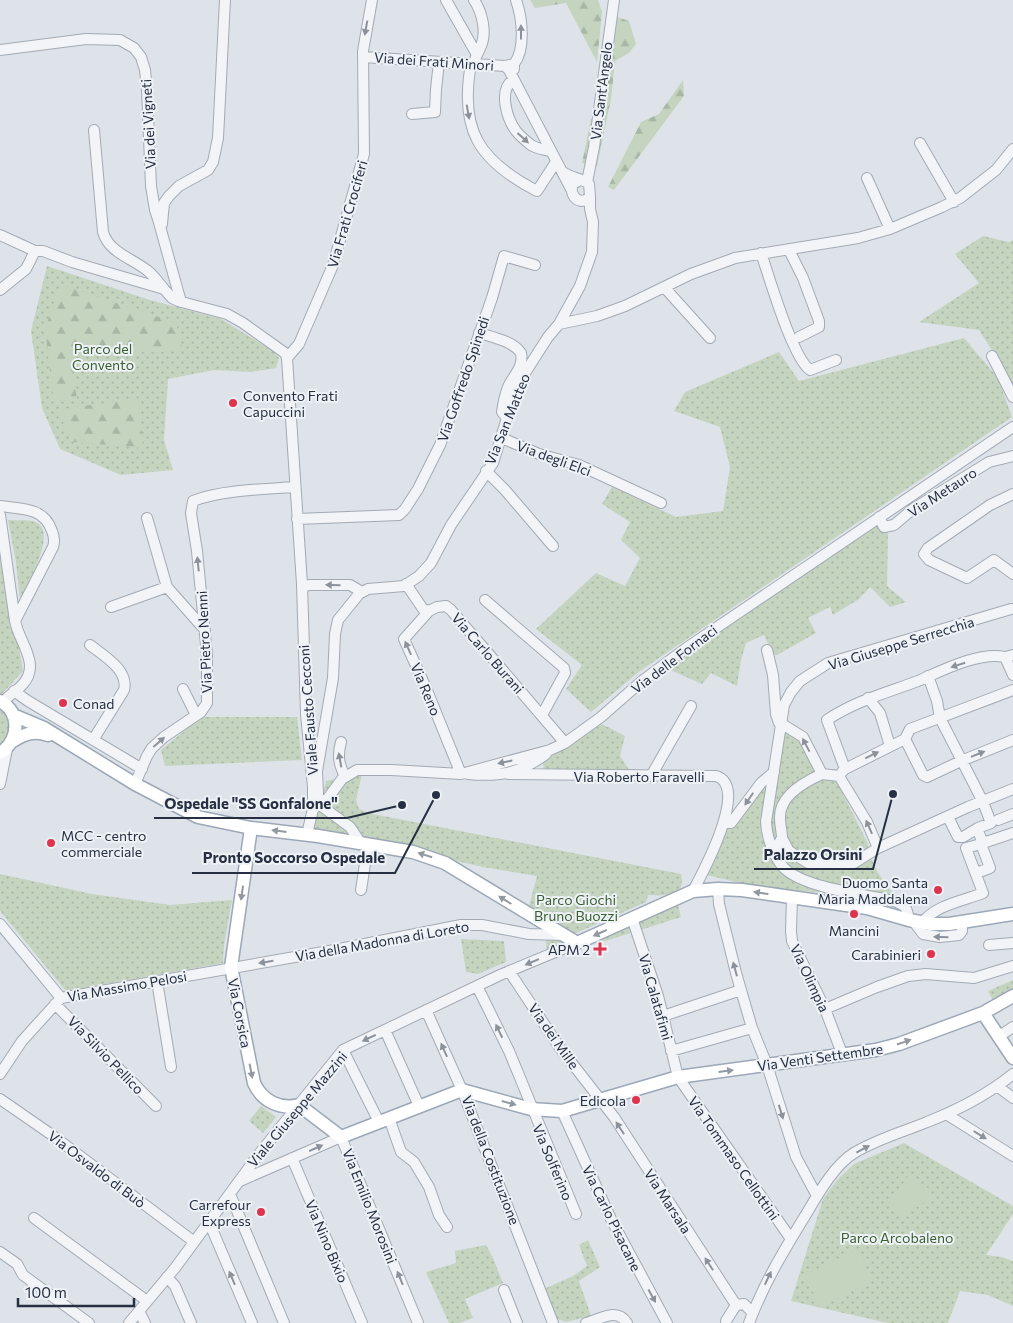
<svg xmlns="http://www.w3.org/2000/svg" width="1013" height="1323" font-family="Commissioner,sans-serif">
<defs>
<pattern id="green-dots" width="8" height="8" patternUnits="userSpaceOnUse" patternTransform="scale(1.25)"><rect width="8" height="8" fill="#c4d4bf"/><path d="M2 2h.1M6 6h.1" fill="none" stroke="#a8b6a5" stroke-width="1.8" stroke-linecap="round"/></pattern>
<pattern id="forest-firs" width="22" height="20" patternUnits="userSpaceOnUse" patternTransform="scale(1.25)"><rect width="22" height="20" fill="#c4d4bf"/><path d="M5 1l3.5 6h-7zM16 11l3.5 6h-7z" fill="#a8b6a5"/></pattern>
</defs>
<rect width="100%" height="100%" fill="#dee3ea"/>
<path fill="url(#green-dots)" d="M983 236 1009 242 1013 240V384L979 330 919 322 979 283 955 254Z
M47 266 150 300 221 319 273 351 279 358 276 368 250 372 214 370 168 379 164 440 173 470 121 475 60 449 42 408 31 331Z
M964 338 998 378 1012 417 640 671 591 712 566 689 582 665 536 629 596 573 625 586 640 558 621 540 630 522 602 504 612 487 676 517 723 511 730 467 720 427 674 411 685 392 779 352 799 381Z
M8 520C16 521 28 519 35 522 59 531 27 584 20 599L16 562Z
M870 525 888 531 887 586 906 602 890 607 870 587 859 599 833 615 830 607 808 618 816 633 777 655H773L764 635 746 643 741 660 737 686 711 673 702 684 668 669Z
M0 539 23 671 1 695 0 694Z
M0 710C12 719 11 736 0 745Z
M201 717H297L302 760 165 766 161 750Z
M602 724 625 736 620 756 632 774 544 773 543 762Z
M785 731H787L805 746 838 784 868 844C869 864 886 885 899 900L839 895 805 891 793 892 756 887 707 875 728 827 774 772Z
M362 774 356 800 359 809 368 813 681 874C687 897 664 896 648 895L646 902 574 934 529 906 537 876 483 867 313 829 326 781Z
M0 874 92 894 170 905 232 900 224 945 223 963 66 991 0 911Z
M678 905 681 917 596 944 597 937Z
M461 939 504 941 506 962 478 974 466 972Z
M546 939 568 942 547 952Z
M1013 980V992L995 1004 988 991Z
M261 1106 276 1117 263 1133 249 1121Z
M904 1143 1013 1206V1214L986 1255 1002 1257 1013 1261V1306L988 1295 960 1291 948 1323H888L791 1301 823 1199 838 1179 854 1164Z
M588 1240 600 1267 579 1281 591 1316 566 1322 555 1318 544 1289 573 1276 587 1266 579 1245Z
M486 1245 493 1258 503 1283 465 1299 473 1318 459 1323H449L426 1272 456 1263 455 1251Z"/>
<path fill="url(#forest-firs)" d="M530 0H598L602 12 597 62 566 3 535 8Z
M617 17 629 21 636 44 629 53 615 61 611 99 597 166 582 163 591 119 603 118Z
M683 80 684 96 614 190 608 187 641 122 659 114Z
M60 284 176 323 183 351 69 355 77 399 54 404 45 329Z
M139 398 143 448 74 442 57 410Z"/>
<path fill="#c4d4bf" d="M910 1174 929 1189V1198L905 1216 888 1204Z
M857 1249 873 1281 820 1307 805 1275Z"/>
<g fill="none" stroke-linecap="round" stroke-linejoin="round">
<g stroke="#a3aab4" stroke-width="12">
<path id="minor" d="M446 0 476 53
M474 0C482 12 487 32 481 46 478 54 476 54 474 64
M0 50 86 39 120 40 134 48 141 57 145 70 147 89 151 186 155 210 158 219 181 302
M363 57 505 66 514 64
M471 64C459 130 479 161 537 191L556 162
M505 66 509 70 571 189
M514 69V64C526 49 522 17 516 0
M513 80C498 90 507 119 516 131 520 136 526 141 531 145 537 149 543 149 550 151
M412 114 435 112 436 89 439 62
M94 130 103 232C109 253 132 258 148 271 154 276 159 283 164 289
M920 143 954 202
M563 172C571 178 582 178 589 184L590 196 586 200 581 201C573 199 570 191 573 184L580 180
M867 178 890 229
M587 182 594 147 614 0
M162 224 164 203 169 196 179 186 208 170 213 162 218 138 225 0
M0 235 35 251
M789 250 803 278 819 321V327L799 337
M761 253C769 276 792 357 810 370L836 360
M664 287 710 338
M0 290 26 269 35 251H43L72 262 164 289 172 298 178 301 227 314 243 323 285 353 287 358 302 584 306 714 313 787V809L307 834
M559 324 580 286 592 252 593 222 590 209V196
M479 333C492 337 513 341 521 353 524 367 513 376 508 387 505 395 503 404 502 412L507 418
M992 356 1013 397
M287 358 299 344 333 265 364 154 363 51 372 0
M502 438 539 454 579 465 661 503
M486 471 505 490 553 546
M1013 494 990 505 928 548 924 554 929 560 967 578 994 560 1013 574
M0 506C21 509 44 507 52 531 54 536 55 541 53 547L15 621
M0 515 15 621C19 642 41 664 23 684 16 693 10 692 3 703
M879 517 884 527 894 525 913 509 989 462 1013 456
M147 518 167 587
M297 519 399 515 405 509 418 489 440 445 492 298 504 256 535 265
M406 584 423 609 429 611 437 607 446 606 451 610 565 743
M302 587 309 585H350L362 592
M485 600 564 668 565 673 542 715
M111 607 167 587 205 630
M429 611 404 639 426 688 461 774
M90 645C104 656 129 670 124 690L93 740
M767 650 773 675 776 714 779 723
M1013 655 1005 657 1013 675
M928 676 937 701 940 718 983 802 991 823 978 828V831L983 843 1013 833
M183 689 196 715
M14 691 28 701 142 769
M868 698 880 713 890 746
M782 724 803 737 822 774
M905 739 923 775 927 777 961 761 1013 740
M905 739 910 729 1013 690
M341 742C337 756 339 764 345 777
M845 769 827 720C855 701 886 693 918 681 941 671 980 651 1005 657
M842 772 845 769 905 739
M468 774C499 777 521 773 546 754
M508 774 716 776C750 786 703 872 693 891
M651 776 691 706
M0 784 7 749
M135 784 147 756 152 748 164 737 201 712 207 703V655L197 551 191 513 193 501C221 490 266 489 295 487
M318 794 317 771 333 678 335 634 338 620 359 594 368 589 404 586 419 576 431 563 451 525 493 463 507 418 523 376 548 337 559 324 597 316 625 306 691 274 735 258 858 238 890 229 942 207 960 198 996 170 1013 149
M320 805 350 827 360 842
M313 809 328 798 342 779 357 770H391L461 774 550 750 565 743 601 717 642 681 685 649 1013 427
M948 817 958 837H963L978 828
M998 820 1013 814
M724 823H731L761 783 774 772
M878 848 968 807 1013 789
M774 851 782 838C782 832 780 825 780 818 779 796 804 782 822 774L839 776 867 822 878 848 854 863H808L789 851 782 838
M718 889 719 904 736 973 752 1028 767 1065 796 1157 817 1196
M361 890 368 844
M792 897 791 931 792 941 825 1009 843 1056
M632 918 658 996 678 1077 791 1239
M909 920C907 907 906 906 894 901 867 895 804 888 784 868 773 856 767 838 766 822L784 705 791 692 800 681 828 663 1011 609
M914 922 923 934 940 937 959 935 962 931V922
M922 923C935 905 963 901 983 893L966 848 981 844 990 868 976 873
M0 924 61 998
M989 945 1013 943
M509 971 560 1048 614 1117 736 1305
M157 981 171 1067
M477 986 509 1051 576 1214
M55 1004 156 1106
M825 1009 877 987 908 976 926 974 974 978 1013 966
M426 1010 462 1090 553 1323
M663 1016 741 990
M385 1030 419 1106
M998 1037 1013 1027
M343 1050 379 1122
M671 1051 752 1028
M0 1074 22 1041 61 998 329 951 461 925H482L529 934 563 935
M997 1086 1013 1098
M0 1099 52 1135 193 1241
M562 1111 611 1219 667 1323
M946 1114 1013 1156
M389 1118 401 1152 414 1162 429 1187 439 1215 447 1227
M292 1158 362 1323
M240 1181 341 1137 418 1323
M230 1194 284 1323
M34 1218 147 1301
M209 1222 252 1323
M0 1252 17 1264 23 1275 89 1323
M167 1277 175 1286 191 1323
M504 1290 517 1323
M736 1305 744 1304 753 1313
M139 1311 145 1323
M726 1321 736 1305
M129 1323 175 1268 259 1154 343 1050 500 975 577 943
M586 1323C601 1319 617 1307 627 1323
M749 1323C764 1283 783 1252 805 1216 817 1196 834 1165 854 1153 877 1139 903 1132 927 1122 958 1110 987 1095 1013 1074"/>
</g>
<g stroke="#9ca7b7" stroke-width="15">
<path id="major" d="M0 701C22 713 19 741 0 753
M13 715 44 728 135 784 198 817 251 828 318 836 413 852 445 863 577 943 693 891 718 889 742 890 867 908 909 920 931 924H949L1013 914
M13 741C24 734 34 730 48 735
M251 828 231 967 254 1083C262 1101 280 1110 299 1105L341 1137 462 1090 531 1109 562 1111 678 1077 876 1050 899 1044 983 1013 1013 996
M983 1013 1013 1058"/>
</g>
<use href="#minor" stroke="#f2f4f7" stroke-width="10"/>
<use href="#major" stroke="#fff" stroke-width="12"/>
</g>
<defs><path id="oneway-solid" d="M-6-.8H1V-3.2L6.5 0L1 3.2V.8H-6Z" transform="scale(1.25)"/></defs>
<g fill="#8c929c">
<use href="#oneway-solid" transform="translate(366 28) rotate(100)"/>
<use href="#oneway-solid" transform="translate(521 32) rotate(-90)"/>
<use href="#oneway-solid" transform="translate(468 112) rotate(80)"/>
<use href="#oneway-solid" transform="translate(523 138) rotate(42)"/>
<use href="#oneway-solid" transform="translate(198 564) rotate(-96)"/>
<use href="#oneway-solid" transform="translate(333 585) rotate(-179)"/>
<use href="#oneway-solid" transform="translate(408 648) rotate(-114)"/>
<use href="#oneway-solid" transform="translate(958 665) rotate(163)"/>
<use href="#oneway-solid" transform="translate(159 742) rotate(-41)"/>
<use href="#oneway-solid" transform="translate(806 745) rotate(-118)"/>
<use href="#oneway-solid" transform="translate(978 754) rotate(-22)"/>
<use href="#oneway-solid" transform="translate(872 755) rotate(-26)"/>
<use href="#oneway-solid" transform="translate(340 760) rotate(-100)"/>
<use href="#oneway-solid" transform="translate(505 762) rotate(168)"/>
<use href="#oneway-solid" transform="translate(749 799) rotate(124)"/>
<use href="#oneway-solid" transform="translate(869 827) rotate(-114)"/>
<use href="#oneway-solid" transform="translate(941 937) rotate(-178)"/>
<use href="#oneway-solid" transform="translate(266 962) rotate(171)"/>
<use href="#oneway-solid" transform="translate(532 962) rotate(157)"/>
<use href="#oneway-solid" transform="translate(735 969) rotate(-105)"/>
<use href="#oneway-solid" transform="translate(499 1031) rotate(-116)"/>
<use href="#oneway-solid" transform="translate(369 1038) rotate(155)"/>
<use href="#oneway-solid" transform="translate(444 1050) rotate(-114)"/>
<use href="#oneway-solid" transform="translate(781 1112) rotate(73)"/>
<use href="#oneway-solid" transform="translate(620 1128) rotate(-123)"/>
<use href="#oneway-solid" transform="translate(980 1135) rotate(32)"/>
<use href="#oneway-solid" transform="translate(316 1148) rotate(-24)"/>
<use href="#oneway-solid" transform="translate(863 1149) rotate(-28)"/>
<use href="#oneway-solid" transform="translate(709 1264) rotate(-123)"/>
<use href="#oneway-solid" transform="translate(232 1278) rotate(-113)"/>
<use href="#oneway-solid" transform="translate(400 1278) rotate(-112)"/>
<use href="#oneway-solid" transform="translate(768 1278) rotate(-65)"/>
<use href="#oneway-solid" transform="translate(652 1296) rotate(61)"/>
</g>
<g fill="#9298a0">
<use href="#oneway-solid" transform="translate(279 831) rotate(-173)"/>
<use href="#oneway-solid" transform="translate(425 855) rotate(-162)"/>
<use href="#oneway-solid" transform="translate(242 893) rotate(98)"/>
<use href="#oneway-solid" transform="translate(761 893) rotate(-172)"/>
<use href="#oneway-solid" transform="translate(505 900) rotate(-148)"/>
<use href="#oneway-solid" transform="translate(600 933) rotate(156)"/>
<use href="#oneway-solid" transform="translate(904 1042) rotate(-19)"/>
<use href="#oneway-solid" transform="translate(251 1071) rotate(79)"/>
<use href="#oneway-solid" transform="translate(726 1071) rotate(-7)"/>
<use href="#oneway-solid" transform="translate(509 1103) rotate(15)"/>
</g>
<g fill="#dd354d" stroke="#eef2f7" stroke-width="2">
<circle cx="233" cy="403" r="5"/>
<circle cx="63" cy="703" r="5"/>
<circle cx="51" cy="843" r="5"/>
<circle cx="938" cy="890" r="5"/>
<circle cx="854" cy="914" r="5"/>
<path d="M597.5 941.5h5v5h5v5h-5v5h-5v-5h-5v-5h5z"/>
<circle cx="931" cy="954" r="5"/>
<circle cx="636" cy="1100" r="5"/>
<circle cx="261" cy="1212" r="5"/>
</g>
<g text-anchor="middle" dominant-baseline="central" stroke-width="4" stroke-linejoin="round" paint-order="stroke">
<g font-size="14" fill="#263042" stroke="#eef2f7">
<text transform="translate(434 61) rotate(4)">Via dei Frati Minori</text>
<text transform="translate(601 91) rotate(-83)">Via Sant'Angelo</text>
<text transform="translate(148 124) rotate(-93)">Via dei Vigneti</text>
<text transform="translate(347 214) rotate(-74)">Via Frati Crociferi</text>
<text transform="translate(463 379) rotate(-71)">Via Goffredo Spinedi</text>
<text transform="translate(507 419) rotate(-68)">Via San Matteo</text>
<text transform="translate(554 458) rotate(20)">Via degli Elci</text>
<text transform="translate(942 492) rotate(-33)">Via Metauro</text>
<text transform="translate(204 642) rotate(-93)">Via Pietro Nenni</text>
<text transform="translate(901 643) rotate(-17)">Via Giuseppe Serrecchia</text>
<text transform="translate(488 653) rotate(49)">Via Carlo Burani</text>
<text transform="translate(674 659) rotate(-37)">Via delle Fornaci</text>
<text transform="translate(426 689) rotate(67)">Via Reno</text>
<text transform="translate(308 710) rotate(-94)">Viale Fausto Cecconi</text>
<text x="639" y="776">Via Roberto Faravelli</text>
<text transform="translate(382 941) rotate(-10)">Via della Madonna di Loreto</text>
<text transform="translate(810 978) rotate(65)">Via Olimpia</text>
<text transform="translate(127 986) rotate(-10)">Via Massimo Pelosi</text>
<text transform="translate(656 997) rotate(74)">Via Calatafimi</text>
<text transform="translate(240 1013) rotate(79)">Via Corsica</text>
<text transform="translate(554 1036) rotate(55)">Via dei Mille</text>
<text transform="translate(106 1055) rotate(46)">Via Silvio Pellico</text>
<text transform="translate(820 1057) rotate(-8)">Via Venti Settembre</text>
<text transform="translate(297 1109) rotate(-50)">Viale Giuseppe Mazzini</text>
<text transform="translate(734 1158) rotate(55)">Via Tommaso Cellottini</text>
<text transform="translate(491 1160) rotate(69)">Via della Costituzione</text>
<text transform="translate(553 1162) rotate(67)">Via Solferino</text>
<text transform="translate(97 1169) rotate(37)">Via Osvaldo di Buò</text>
<text transform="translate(668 1201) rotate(57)">Via Marsala</text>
<text transform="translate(370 1206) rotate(68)">Via Emilio Morosini</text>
<text transform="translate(612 1218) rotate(64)">Via Carlo Pisacane</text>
<text transform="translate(327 1241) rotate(67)">Via Nino Bixio</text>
</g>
<g font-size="14" fill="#3a5f31" stroke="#eef2f7">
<text x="103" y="348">Parco del<tspan x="103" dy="16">Convento</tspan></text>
<text x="576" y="899">Parco Giochi<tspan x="576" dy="16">Bruno Buozzi</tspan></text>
<text x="897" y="1237">Parco Arcobaleno</text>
</g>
<g font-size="14" fill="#263042" stroke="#eef2f7" text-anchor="end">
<text x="243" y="395" text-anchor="start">Convento Frati<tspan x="243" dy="16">Capuccini</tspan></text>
<text x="73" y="703" text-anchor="start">Conad</text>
<text x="61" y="835" text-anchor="start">MCC - centro<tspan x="61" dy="16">commerciale</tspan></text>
<text x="928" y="882">Duomo Santa<tspan x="928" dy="16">Maria Maddalena</tspan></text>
<text x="854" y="930" text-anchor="middle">Mancini</text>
<text x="590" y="949">APM 2</text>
<text x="921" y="954">Carabinieri</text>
<text x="626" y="1100">Edicola</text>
<text x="251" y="1204">Carrefour<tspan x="251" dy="16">Express</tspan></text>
</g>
</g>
<path fill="none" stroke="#263042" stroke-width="2" d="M402 805L347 818H154M893 794L873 869H754M436 795L395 873H192"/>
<g fill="#263042" stroke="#eef2f7" stroke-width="2">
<circle cx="402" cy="805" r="5"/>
<circle cx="893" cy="794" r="5"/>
<circle cx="436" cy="795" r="5"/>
</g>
<g font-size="15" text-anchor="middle" font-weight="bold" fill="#263042" stroke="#eef2f7" stroke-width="4" stroke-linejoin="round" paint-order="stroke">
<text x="251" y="809">Ospedale "SS Gonfalone"</text>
<text x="813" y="860">Palazzo Orsini</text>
<text x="294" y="863">Pronto Soccorso Ospedale</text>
</g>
<path d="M18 1298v8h116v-8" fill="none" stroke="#263042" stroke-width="2.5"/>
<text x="25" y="1298" font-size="15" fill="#263042" stroke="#eef2f7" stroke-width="4" paint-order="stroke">100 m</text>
</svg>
